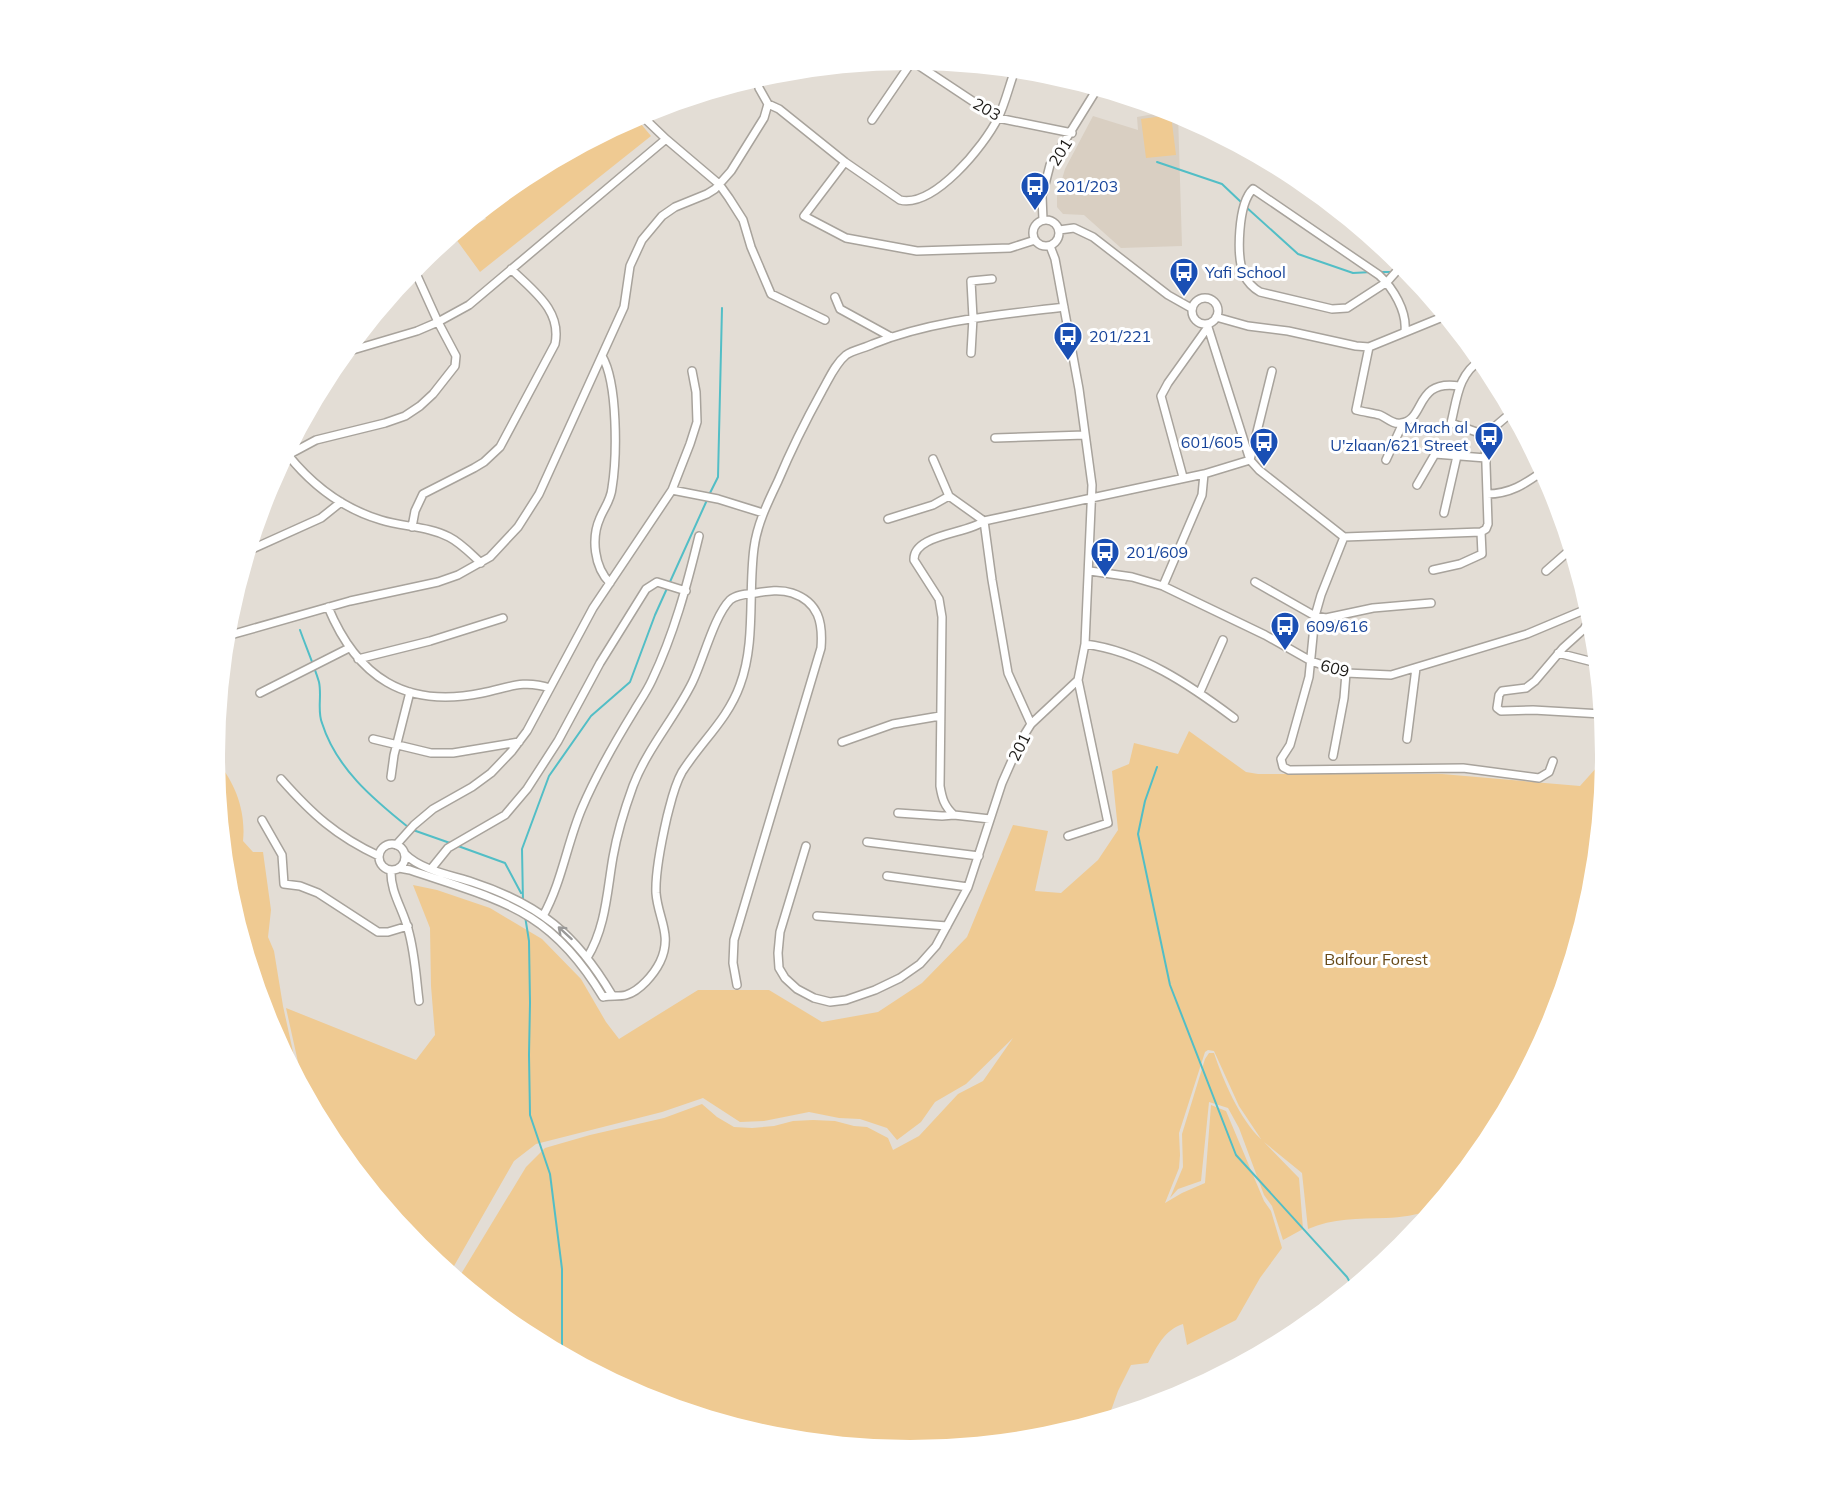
<svg xmlns="http://www.w3.org/2000/svg" width="1821" height="1511" font-family="Mulish,sans-serif">
<rect width="100%" height="100%" fill="#e3ddd5"/>
<path fill="#d9cfc2" d="M1171 111 1178 114 1182 246 1121 248 1084 215 1063 214 1057 207V196L1065 169 1093 116 1138 130 1137 117Z"/>
<path fill="#efca92" d="M1171 115 1176 155 1146 158 1141 119Z
M636 118 651 136 480 272 453 235 486 219 482 212 524 177Z
M1189 731 1246 772 1258 774H1442L1580 786 1606 757 1593 892 1553 1022 1489 1142 1432 1211C1417 1214 1401 1218 1386 1218 1358 1219 1333 1218 1308 1229L1302 1173 1264 1142 1299 1178 1303 1229 1283 1240 1272 1206 1264 1195 1239 1128 1228 1108 1209 1102 1201 1181 1178 1189 1170 1198 1183 1167 1182 1134 1205 1059 1209 1053H1214C1223 1080 1240 1120 1261 1139L1239 1106 1214 1051 1208 1050 1205 1052 1179 1133 1180 1155 1179 1168 1165 1203 1182 1193 1205 1183 1211 1105 1226 1111 1264 1201 1271 1211 1282 1248 1260 1278 1236 1320 1187 1345 1183 1324C1164 1330 1157 1347 1148 1363L1131 1365 1118 1391 1108 1419 1046 1438 910 1451 774 1438 644 1398 524 1334 458 1279 526 1167 545 1148 590 1135 664 1118 702 1104 717 1117 734 1127 752 1128 774 1126 793 1121 813 1120 835 1121 854 1126 867 1127 888 1138 893 1150 919 1136 958 1094 983 1081 1013 1038 966 1084 935 1102 921 1122 897 1140 887 1128 860 1119 839 1118 809 1112 764 1121 740 1122 703 1098 662 1112 536 1144 514 1161 450 1273 418 1247 332 1142 304 1089 286 1008 416 1060 435 1035 431 986 430 928 413 885 437 890 490 908 542 939 581 979 606 1022 619 1039 698 990H769L822 1022 878 1012 922 983 967 937 1013 825 1048 831 1035 891 1061 893 1098 860 1118 830 1112 771 1129 764 1134 743 1178 754Z
M216 746 219 753 217 762C236 783 246 813 243 841L253 852H263L271 910 268 937 274 951 283 1006 299 1079 268 1021 228 891 215 755Z"/>
<g fill="none" stroke-linecap="round" stroke-linejoin="round">
<path stroke="#52bec6" stroke-width="2" d="M1157 162 1222 184 1242 203
M1246 207 1298 254 1353 273 1372 272
M1399 271H1408
M1378 272H1393
M709 495 718 477 722 308
M300 630C306 647 314 665 319 682 322 696 317 711 322 723 336 768 373 799 408 827
M1157 767 1145 801 1138 834 1170 985 1236 1155 1347 1277 1353 1288
M413 830 450 843
M458 846 505 863 521 893
M523 902 522 849 549 776 591 716 630 682 655 615 707 500
M525 916 529 941 530 1003 529 1055 530 1115 550 1174 562 1269V1354"/>
<g stroke="#a8a39c" stroke-width="10">
<path id="minor" d="M912 61 998 118 1072 133
M877 63V65
M768 104 779 109 845 162 900 200C934 208 984 146 998 118 1005 104 1009 86 1015 70
M872 120 913 60
M666 139 719 184 729 198 743 220 751 247 771 294 825 320
M845 162 804 216 846 238 917 251 1010 248 1035 240
M1043 220 1042 196 1050 165 1097 89
M1033 233a13 13 0 1 1 26 0a13 13 0 1 1-26 0Z
M1059 230 1074 228 1093 237 1168 295 1191 308
M446 241 453 238
M1403 264 1387 282 1347 308 1332 309 1260 292C1253 288 1248 283 1244 275 1236 256 1238 203 1253 189L1379 275C1393 288 1407 311 1405 331
M835 297 840 309 891 337
M1192 311a13 13 0 1 1 26 0a13 13 0 1 1-26 0Z
M1216 317 1248 326 1288 331 1356 346 1369 347 1445 316
M1207 324 1250 460 1259 470 1344 537 1481 532 1486 529 1488 524 1485 435 1512 412
M1369 347 1356 410C1364 412 1372 413 1380 415 1387 418 1393 425 1401 423 1426 420 1414 379 1459 386
M346 352 417 331 438 322 414 269
M971 353 973 318 971 281 992 279
M602 356C618 383 617 457 612 488 611 500 604 508 600 518 591 538 594 567 610 583
M1481 360C1458 374 1457 399 1451 423L1485 435
M995 438 1085 435
M933 459 949 496 984 521 1204 474
M1386 460 1403 423
M1183 477 1161 396 1168 383 1208 327
M1417 485 1435 454 1486 458
M672 490 718 499 763 513
M1487 494C1510 494 1525 484 1543 471
M1444 513 1457 456
M888 519 933 505 949 496
M984 521 992 580 1008 673 1031 724
M412 527 415 511 423 494 474 468 484 462 500 447 555 344C562 310 533 291 511 269
M1344 537 1321 595 1315 616 1309 677 1290 745 1281 759 1283 767 1289 770 1463 768 1539 778 1549 772 1553 761
M250 550 321 518 341 502
M481 563C471 554 461 543 449 537 428 526 403 527 381 520 344 509 313 486 288 455L316 440 385 423 405 416 420 406 433 394 455 366 456 356 438 322 469 305 666 139 641 115
M1433 570 1460 564 1482 554 1481 532
M1090 571 1132 577 1163 586 1265 635 1311 661 1346 673 1391 675 1527 634 1589 608
M1546 571 1571 549
M1255 582 1315 616 1326 618 1373 608 1431 603
M1163 586 1202 495 1204 474 1250 460 1272 371
M328 607C357 677 405 709 482 693 508 688 522 679 550 688
M1586 610 1589 615 1588 622 1584 629 1563 648 1535 681 1526 688 1502 691 1499 695 1497 708 1501 711 1533 710 1602 714
M227 636 350 601 438 582 458 575 490 557 518 527 539 494 624 307 630 266 642 240 662 216 675 207 707 194 715 189 731 171 764 118 768 104 759 88 757 79
M1085 644C1140 651 1190 685 1234 718
M1558 653 1597 663
M358 659 430 641 503 618
M1200 692 1223 640
M260 693 349 648
M373 739 431 753H453L519 742
M1407 739 1416 668
M842 742 893 724 940 716
M1333 756 1344 698 1346 673
M391 777 394 755 410 692
M281 779C312 814 336 836 379 856
M898 813 942 816 954 815 990 819
M954 815C944 806 942 798 940 786L942 617 939 599 914 560C913 534 968 534 984 521
M262 820 282 855 284 884 300 886 318 893 378 932H388L408 926
M1068 836 1108 823 1078 680
M867 842 979 856
M379 857a13 13 0 1 1 26 0a13 13 0 1 1-26 0Z
M396 845 414 825 433 809 472 787 491 773 512 751 527 731 593 608 672 490 690 444 697 422 696 392 692 371
M806 846 780 932 778 953 779 968 785 978 797 989 814 998 830 1002 846 1000 875 990 900 978 920 964 936 946 968 887 1002 783 1021 740 1031 724 1078 680 1085 644 1092 485 1079 389 1055 259 1050 246
M405 854C421 870 450 875 472 882 539 904 576 934 612 995
M399 868 410 870C501 901 550 908 603 997 611 995 619 997 626 995 640 991 654 974 660 962 673 935 658 919 656 893 655 871 662 839 667 817 671 802 674 786 682 772 701 742 728 719 740 685 756 642 748 593 754 548 757 524 768 502 778 481 791 450 806 420 822 391 829 379 835 364 846 355 853 350 865 348 873 344 933 320 1000 315 1064 307
M431 869 448 848 505 815 527 789 558 741 600 663 646 589 657 582 686 591
M391 870C390 892 403 909 408 929 415 953 416 977 419 1001
M887 876 968 887
M543 916C562 882 567 843 582 808 596 775 615 742 634 711 640 701 647 691 652 680 674 634 687 585 699 536
M817 916 947 926
M587 958C606 927 607 891 613 857 617 834 625 808 633 786 647 749 674 719 692 683 703 661 714 616 730 600 737 594 748 594 756 593 768 591 780 589 792 593 819 602 823 623 821 648L734 940 733 963 737 985"/>
</g>
<use href="#minor" stroke="#fff" stroke-width="7"/>
</g>
<defs><path id="oneway-shaft" d="M-6 0H5M1.5-3L5.5 0L1.5 3" fill="none" stroke-width="1.6" stroke-linecap="round" stroke-linejoin="round" transform="scale(1.5)"/></defs>
<use stroke="#9a9998" href="#oneway-shaft" transform="translate(565 933) rotate(-138)"/>
<defs>
<g id="bus-pin" transform="scale(1.5)"><path d="M0 17L-7.5 6A9.5 9.5 0 1 1 7.5 6Z" fill="#1a4fb4" stroke="#fff"/><path d="M-5-6H5V4H4V6H2V4H-2V6H-4V4H-5ZM-3.5-4V0h7V-4ZM-3.5 1.2v1.5H-2V1.2ZM2 1.2v1.5H3.5V1.2Z" fill="#fff"/></g>
</defs>
<g fill-rule="evenodd">
<use href="#bus-pin" x="1035" y="186"/>
<use href="#bus-pin" x="1184" y="272"/>
<use href="#bus-pin" x="1068" y="336"/>
<use href="#bus-pin" x="1489" y="436"/>
<use href="#bus-pin" x="1264" y="442"/>
<use href="#bus-pin" x="1105" y="552"/>
<use href="#bus-pin" x="1285" y="626"/>
</g>
<g text-anchor="middle" dominant-baseline="central" stroke-width="6" stroke-linejoin="round" paint-order="stroke">
<g font-size="16" fill="#1e1c19" stroke="#fff">
<text transform="translate(987 109) rotate(30)">203</text>
<text transform="translate(1060 152) rotate(-58)">201</text>
<text transform="translate(1335 668) rotate(14)">609</text>
<text transform="translate(1019 747) rotate(-63)">201</text>
</g>
<g font-size="16" fill="#164399" stroke="#fff" text-anchor="start">
<text x="1056" y="186">201/203</text>
<text x="1205" y="272">Yafi School</text>
<text x="1089" y="336">201/221</text>
<text x="1468" y="427" text-anchor="end">Mrach al<tspan x="1468" dy="18">U'zlaan/621 Street</tspan></text>
<text x="1243" y="442" text-anchor="end">601/605</text>
<text x="1126" y="552">201/609</text>
<text x="1306" y="626">609/616</text>
</g>
<g font-size="16" fill="#664815" stroke="#fff">
<text x="1376" y="959">Balfour Forest</text>
</g>
</g>
<path d="M0 0H1821V1511H0ZM225 755a685 685 0 1 1 1370 0a685 685 0 1 1-1370 0Z" fill="#fff" fill-rule="evenodd"/>
</svg>
